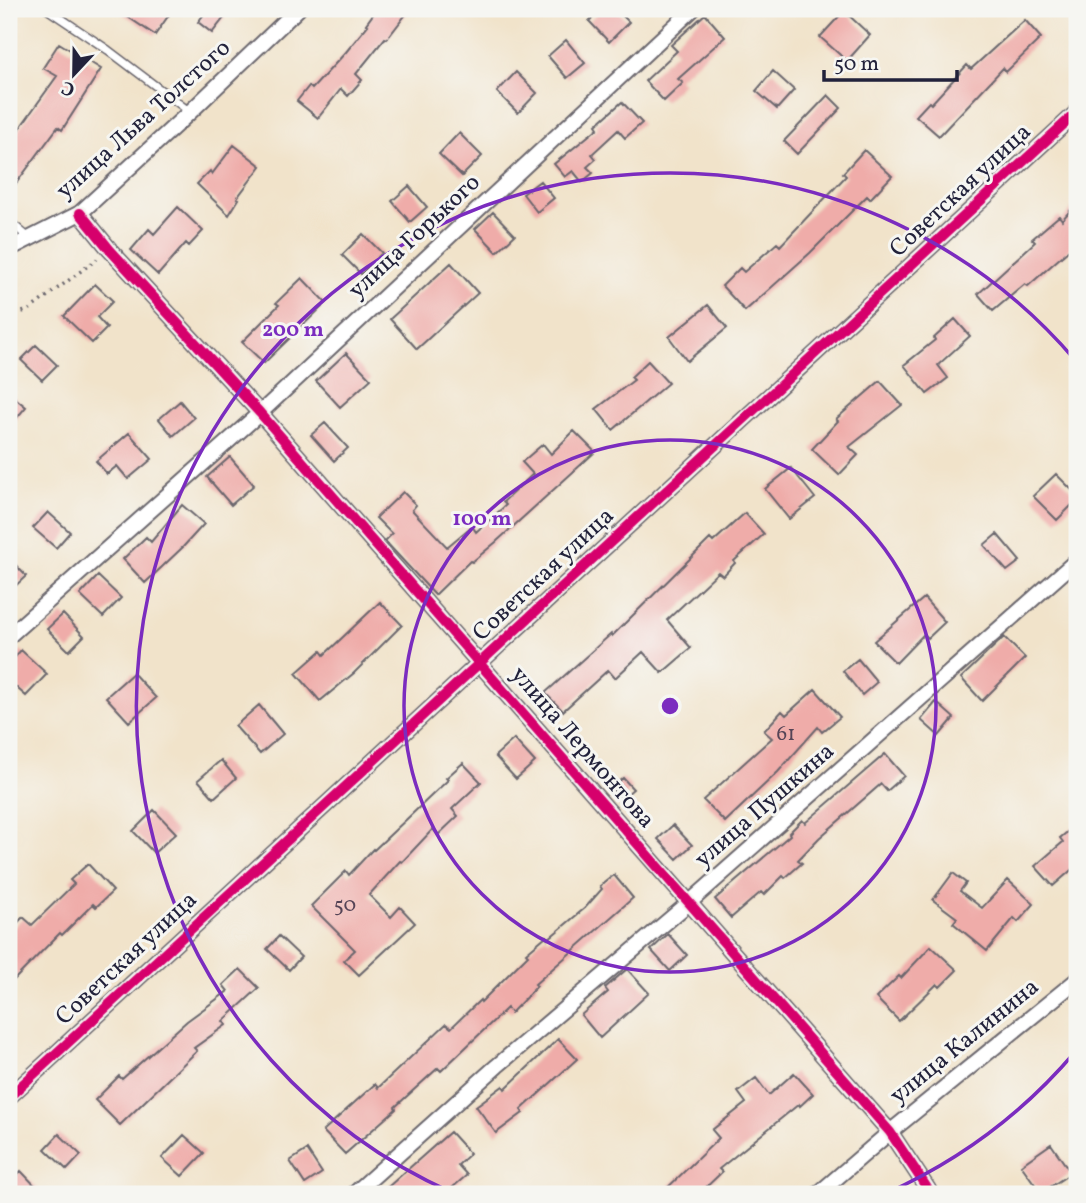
<svg xmlns="http://www.w3.org/2000/svg" width="1086" height="1203" font-family="Vollkorn,serif">
<rect width="100%" height="100%" fill="#f6f6f2"/>
<filter id="ink" filterUnits="userSpaceOnUse"><feTurbulence type="fractalNoise" baseFrequency=".0143" numOctaves="2"/><feDisplacementMap in="SourceGraphic" scale="14" xChannelSelector="R" yChannelSelector="G"/><feConvolveMatrix kernelMatrix="1 2 1 2 8 2 1 2 1" color-interpolation-filters="sRGB"/></filter>
<filter id="wash" filterUnits="userSpaceOnUse"><feTurbulence type="fractalNoise" baseFrequency=".00686" numOctaves="4" result="noise"/><feDisplacementMap in="SourceGraphic" scale="28" xChannelSelector="R" yChannelSelector="G"/><feGaussianBlur stdDeviation="1.57" result="paint"/><feColorMatrix in="noise" values="0 0 0 0 0 0 0 0 0 0 0 0 0 0 0 0 0 1.4 0 .05"/><feComposite in="paint" operator="in"/></filter>
<g filter="url(#wash)">
<rect width="100%" height="100%" fill="#f1e3ca"/>
<g id="blocks">
<path fill="#efaca9" d="M116 9H173L155 35Z
M208 9H231L212 33 198 22Z
M377 9H410L387 39 385 38 356 74 362 80 348 96 341 89 318 118 297 101 309 86 312 89 346 52 368 25 366 24Z
M602 9H616L629 22 609 42 589 21Z
M844 11 870 35 847 61 820 37Z
M705 14 725 37 678 79 683 83 664 101 645 81 677 51 671 45Z
M1025 20 1041 38 1006 72 1003 68 939 136 916 116 929 102 931 104 967 65 971 69Z
M566 40 585 63 567 78 548 56Z
M59 43 101 69 62 130 58 127 9 193V143L57 76 43 68Z
M773 71 794 90 777 109 756 91Z
M516 72 537 93 518 113 497 92Z
M828 95 841 108 797 154 784 141Z
M622 102 642 123 625 138 618 130 592 154 596 159 587 167 593 173 582 182 573 171 565 177 554 164 598 128 596 125Z
M459 133 482 156 462 176 439 154Z
M234 145 261 166 237 198 239 199 229 215 197 184 210 171 212 174Z
M864 150 892 176 870 199 867 196 810 253 745 311 722 286 740 268 744 272 777 243 780 246 846 176 843 173Z
M540 181 554 198 537 212 523 194Z
M409 186 427 207 410 222 392 201Z
M1077 203V243L1028 286 1025 284 993 311 978 294 1035 242 1032 239 1059 216 1062 220Z
M178 207 203 231 189 246 186 243 158 275 131 250 149 229 154 234Z
M493 212 515 235 497 252 475 229Z
M363 234 382 253 361 274 342 255Z
M451 263 478 293 417 349 390 319Z
M302 278 326 303 264 363 242 342 279 305 276 303Z
M95 284 113 301 97 317 107 328 92 343 64 316Z
M708 305 727 328 687 361 669 337Z
M955 319 970 336 938 365 948 378 927 394 904 365 935 340 934 338Z
M36 345 57 365 42 380 21 360Z
M346 353 371 379 340 407 316 381Z
M648 361 668 383 613 430 596 409 634 380 631 377Z
M880 381 902 405 849 447 858 455 839 475 812 449 838 421 836 419Z
M9 393 26 407 9 427Z
M180 401 194 418 173 436 159 419Z
M325 423 348 448 334 461 311 435Z
M574 431 595 452 496 542 472 562 470 561 435 595 385 541 392 534 376 518 403 492 416 505 412 510 447 547 472 526 476 532 506 505 503 502 533 474 522 462 543 444 551 454Z
M129 433 152 459 128 479 117 466 107 474 96 461Z
M230 457 254 485 231 505 207 477Z
M791 468 815 498 789 519 765 489Z
M1056 474 1077 495V500L1057 520 1033 496Z
M182 505 204 524 183 547 145 583 123 559 146 537 151 542Z
M48 512 70 532 56 548 33 528Z
M745 513 764 534 734 561 735 563 723 576 718 572 667 620 691 648 662 673 643 652 615 678 608 670 563 711 545 693 611 634 612 636 710 539 713 542Z
M997 534 1020 561 1007 571 984 545Z
M9 558 26 576 9 592Z
M98 576 121 598 103 617 80 595Z
M924 598 945 622 928 638 924 634 896 663 874 641Z
M380 602 402 625 354 673 320 701 296 673 321 651 324 655Z
M63 614 84 636 69 651 47 629Z
M1004 637 1025 658 982 701 961 678Z
M21 650 47 674 26 696 9 681V664Z
M858 659 877 682 862 695 843 671Z
M133 673 156 698 129 722 106 697Z
M815 689 840 717 822 732 818 727 778 772 725 822 703 800 772 738 764 731 782 711 786 715Z
M936 702 954 718 939 736 921 720Z
M259 705 283 734 260 754 235 726Z
M514 739 535 762 516 779 495 756Z
M885 754 904 776 887 791 881 784 819 838 798 860 802 863 785 878 783 876 764 895 761 892 731 918 715 899 790 835 789 833 802 820 805 823Z
M221 760 236 778 214 798 198 780Z
M463 763 481 782 452 809 458 816 438 835 433 829 402 862 400 861 369 895 391 917 400 907 415 923 359 975 344 960 355 950 311 906 346 871 349 875 373 849 374 850 448 780 446 778Z
M623 778 633 789 621 799 611 788Z
M154 810 176 833 154 853 133 831Z
M1077 824V865L1053 886 1035 866 1063 842 1060 838Z
M673 825 692 845 677 859 658 839Z
M88 864 113 891 96 907 93 904 62 935 60 933 9 985V932L23 917 32 925 74 884 70 880Z
M953 873 966 883 960 891 982 908 1008 880 1034 904 1018 922 1014 918 987 951 953 923 957 918 933 900Z
M614 875 633 898 535 984 537 986 511 1013 507 1008 441 1071 438 1068 395 1107 396 1109 345 1154 323 1131 375 1084 378 1088 446 1024 451 1028 480 1000 481 1002 528 955 526 953 546 936 548 939 585 908 602 889 600 886Z
M668 934 687 955 670 971 651 950Z
M279 936 301 957 289 970 267 949Z
M931 946 957 970 940 987 937 984 899 1021 876 998 899 976 901 978Z
M240 969 259 988 223 1021 226 1025 194 1048 197 1051 120 1125 95 1100 119 1076 122 1079 187 1021 228 991 223 985Z
M627 969 649 993 600 1038 581 1015 608 992 605 988Z
M558 1039 577 1059 521 1110 523 1113 496 1133 476 1106 503 1086 505 1089Z
M794 1073 813 1094 800 1106 799 1104 719 1169 722 1172 699 1194H661L719 1138 712 1130 746 1103 738 1092 756 1078 769 1095Z
M450 1132 470 1154 458 1165 467 1175 445 1194H380Z
M59 1134 81 1155 67 1170 45 1149Z
M184 1135 204 1153 182 1176 162 1158Z
M1051 1144 1071 1173 1041 1193 1021 1165Z
M307 1150 322 1173 305 1184 290 1161Z
M21 1171 43 1194H9V1182Z"/>
</g>
</g>
<g filter="url(#ink)">
<use href="#blocks" fill-opacity="0" stroke="#6a666d" stroke-width="2"/>
<g fill="none" stroke-linecap="round" stroke-linejoin="round">
<g stroke="#6a666d" stroke-width="10">
<path id="lane" d="M47 9 108 50 190 112
M9 221 29 238"/>
</g>
<g stroke="#6a666d" stroke-width="18">
<path id="street" d="M80 213 110 250 260 413 890 1132 931 1194
M9 249 80 213 190 112 298 9
M9 636 260 413 693 9
M9 1097 1077 112
M354 1194 497 1066 690 902 1077 560
M818 1194 890 1132 1077 980"/>
</g>
<path stroke="#6a666d" stroke-width="3.5" stroke-dasharray="2 5" stroke-linecap="butt" d="M9 316 29 310 97 259"/>
<use href="#lane" stroke="#fff" stroke-width="7"/>
<use href="#street" stroke="#fff" stroke-width="14"/>
<g stroke="#f6f6f2" stroke-width="15">
<path id="cycleway" d="M80 213 110 250 260 413 890 1132 931 1194
M9 1097 1077 112"/>
</g>
<use href="#cycleway" stroke="#d6006c" stroke-width="10"/>
</g>
</g>
<g fill="none" stroke="#7b2cbf" stroke-width="3.5">
<circle cx="670" cy="706" r="266"/>
<path d="M1075 1052A533 533 0 0 1 887 1193M453 1193A533 533 0 1 1 1075 360"/>
</g>
<g text-anchor="middle" dominant-baseline="central" stroke-width="6" stroke-linejoin="round" paint-order="stroke">
<g font-size="21" fill="#554456">
<text x="786" y="734">61</text>
<text x="345" y="905">50</text>
</g>
<g font-size="24" fill="#22223b" stroke="#f6f6f2">
<text transform="translate(144 120) rotate(-42)">улица Льва Толстого</text>
<text transform="translate(961 191) rotate(-43)">Советская улица</text>
<text transform="translate(415 237) rotate(-43)">улица Горького</text>
<text transform="translate(544 575) rotate(-43)">Советская улица</text>
<text transform="translate(582 748) rotate(49)">улица Лермонтова</text>
<text transform="translate(765 806) rotate(-41)">улица Пушкина</text>
<text transform="translate(127 959) rotate(-43)">Советская улица</text>
<text transform="translate(965 1042) rotate(-39)">улица Калинина</text>
</g>
</g>
<circle cx="670" cy="706" r="10" fill="#7b2cbf" stroke="#f6f6f2" stroke-width="3.5"/>
<g font-size="21" text-anchor="middle" font-weight="bold" fill="#7b2cbf" stroke="#f6f6f2" stroke-width="6" stroke-linejoin="round" paint-order="stroke">
<text x="293" y="336">200 m</text>
<text x="482" y="525">100 m</text>
</g>
<rect width="1086" height="1203" fill="none" stroke="#f6f6f2" stroke-width="35"/>
<g transform="translate(74 74) rotate(202)" stroke="#f6f6f2" stroke-width="5" paint-order="stroke">
<path d="M0-5L12 26L0 18L-12 26Z" fill="#22223b"/>
<text y="-10" font-size="19" font-weight="bold" text-anchor="middle" fill="#22223b">С</text>
</g>
<path d="M824 70v10h133v-10" fill="none" stroke="#22223b" stroke-width="3.5"/>
<text x="834" y="70" font-size="21" fill="#22223b" stroke="#f6f6f2" stroke-width="5" paint-order="stroke">50 m</text>
</svg>
